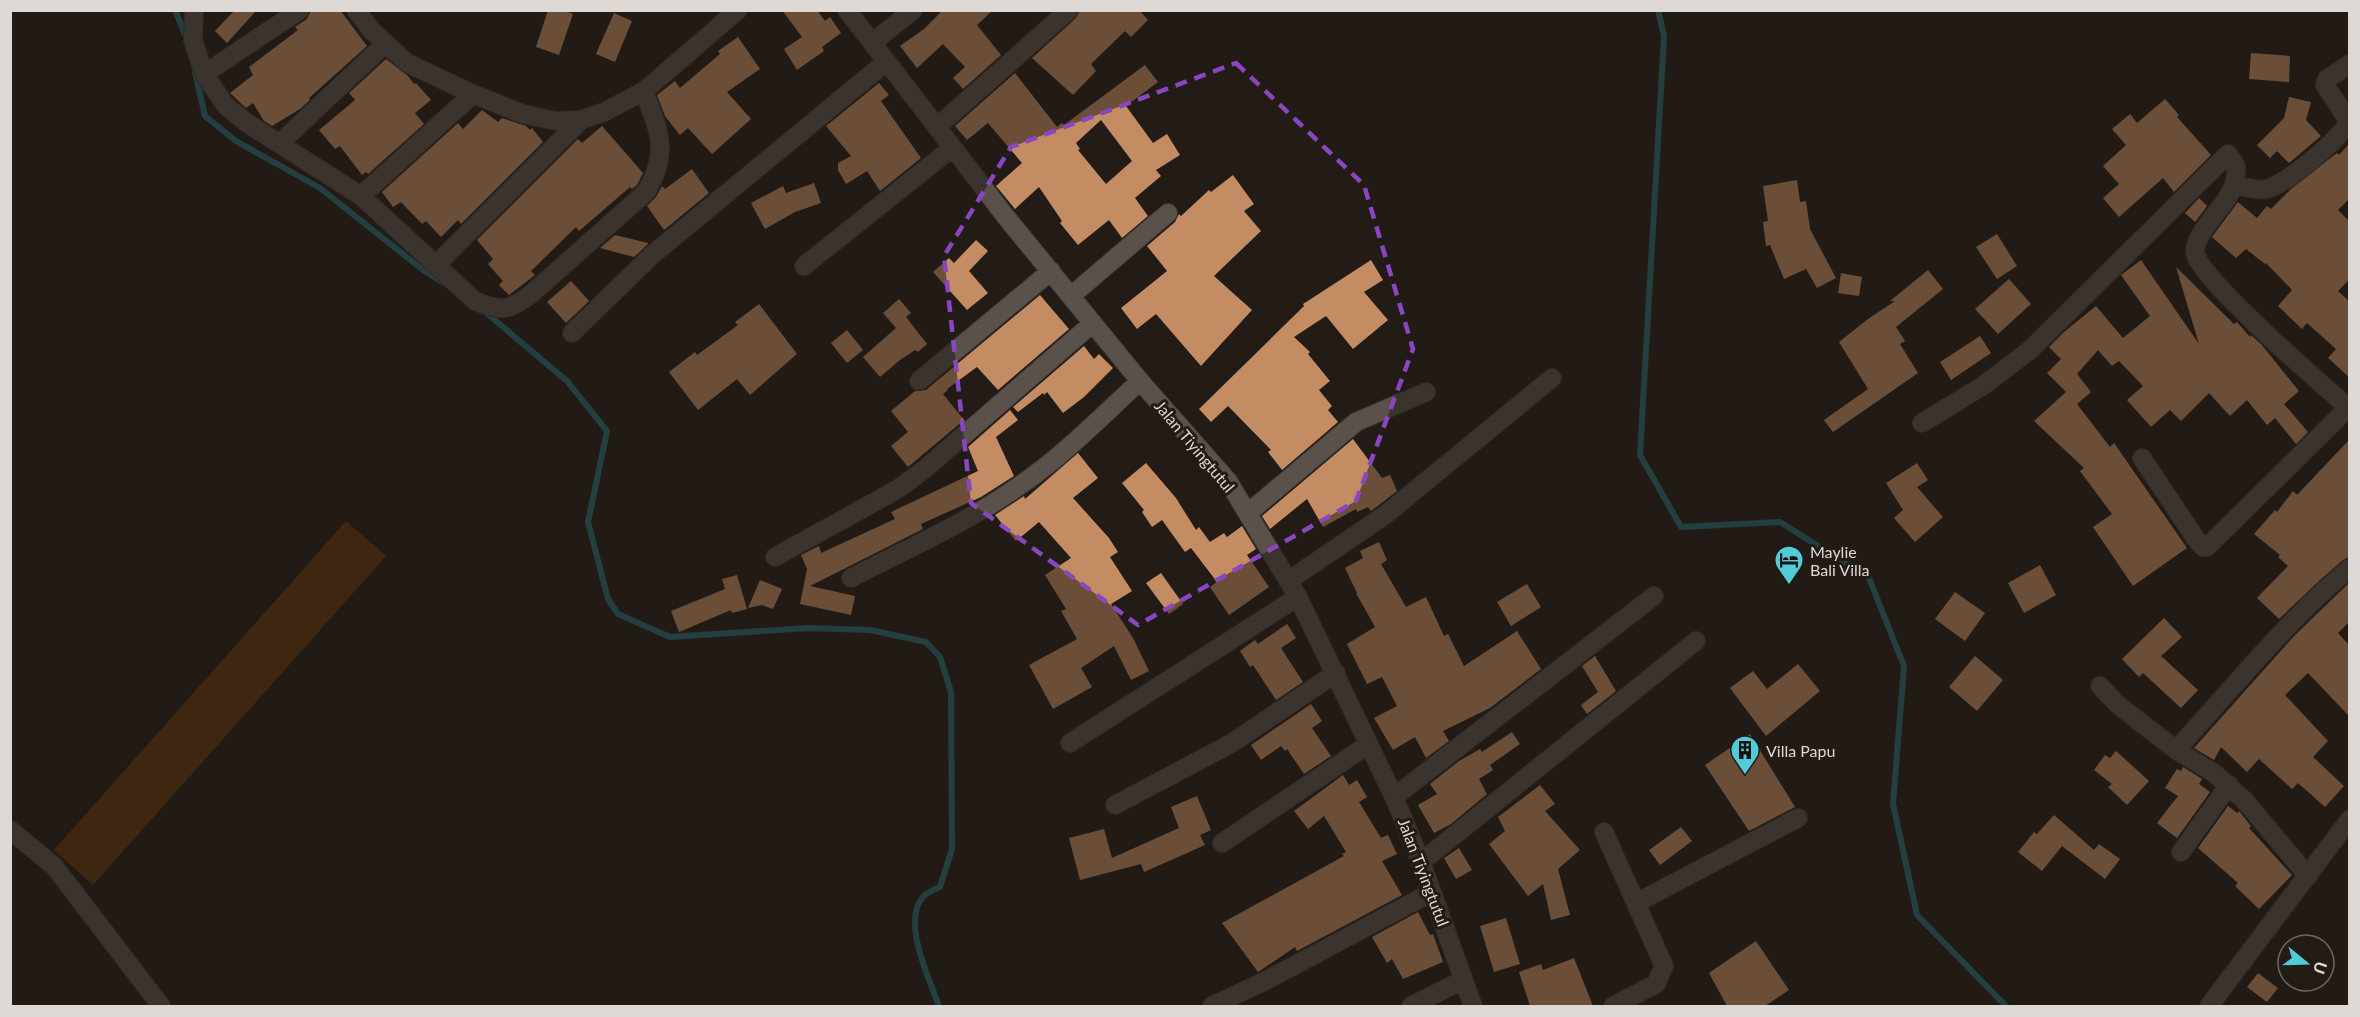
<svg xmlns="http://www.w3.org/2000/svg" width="2360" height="1017" font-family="Lato,sans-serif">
<rect width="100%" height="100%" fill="#221b16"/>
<path fill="#62340a" d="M346 521 386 556 93 885 54 850Z"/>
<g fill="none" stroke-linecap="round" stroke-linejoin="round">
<path stroke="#246c73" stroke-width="6" d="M175 10 187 39
M1658 10 1664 36 1640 455 1681 527 1780 522 1869 578 1904 666 1893 804 1917 915 2006 1006
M195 72 205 116 236 141 320 188 423 270 444 283
M484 311 567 381 607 431 588 522 608 599 618 614 670 637 808 628 870 630 926 642 940 657 951 692 952 849 940 887C935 889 928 892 924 896 900 920 930 980 939 1006"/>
</g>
<path fill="#c48c63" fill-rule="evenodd" d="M235 10H257L227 43 215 31Z
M311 10H340L367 46 309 98 310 100 300 109 272 126 264 121 253 103 246 108 230 93 253 75 249 67 298 30 295 27 307 19Z
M548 10H563L573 14 559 55 536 47Z
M782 10H817L825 21 830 17 841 33 822 47 824 51 797 70 784 49 802 37Z
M943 10H993L977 25 1001 55 963 89 953 78 965 67 943 44 917 68 900 46 924 29Z
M1080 10H1139L1148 20 1131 37 1125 31 1091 64 1096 71 1073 95 1032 58 1076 18Z
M614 13 632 21 615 62 596 54Z
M738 37 760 69 727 92 751 119 712 154 688 128 680 135 665 116 657 95 675 81 680 88 720 54 718 51Z
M2251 53 2290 56 2289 82 2249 79Z
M386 59 408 76 414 84 416 83 431 100 415 113 424 124 368 174 366 172 362 175 340 146 335 149 319 130 355 100 349 93Z
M1145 65 1158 82 1126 106 1153 143 1167 134 1180 155 1156 170 1161 176 1135 198 1148 216 1122 238 1109 220 1078 245 1060 223 1062 221 1039 187 1015 209 996 186 1022 163 988 123 967 140 955 126 1015 73 1057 127 1062 123 1064 125ZM1101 120 1132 161 1106 184 1078 150 1080 149 1076 143Z
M879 83 889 95 881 101 921 158 880 191 867 171 846 184 838 170V163L851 156 826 126Z
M2289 97 2311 102 2306 120 2321 136 2289 163 2277 151 2270 158 2257 145 2284 118Z
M2165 99 2179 115 2177 117 2211 155 2174 192 2163 178 2119 217 2103 198 2119 184 2103 166 2126 145 2112 129 2130 114 2137 123Z
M482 110 498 122 502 118 526 126 530 130 532 128 543 142 461 224 458 220 441 237 426 221 422 224 401 202 393 207 382 192 458 123 463 129Z
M602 126 643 173 637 185 632 189 630 187 579 231 576 227 531 271 535 275 509 295 499 285 503 281 488 264 493 259 477 240 578 139 582 143Z
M2349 144V199L2338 210 2349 221V280L2338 291 2349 301V377L2328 358 2336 349 2307 323 2302 329 2278 306 2292 290 2266 263 2265 264 2246 249 2236 258 2212 237 2238 202 2257 218 2267 206 2271 209 2291 189 2337 153 2339 155Z
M692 169 709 193 664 230 647 206 656 197 662 186 665 189Z
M1233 175 1254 204 1244 211 1261 231 1214 276 1252 310 1201 366 1156 314 1137 329 1121 308 1167 271 1147 246 1175 222 1179 214 1181 216 1209 190 1211 192Z
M1797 180 1800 202 1806 201 1810 229 1836 278 1817 288 1806 269 1784 279 1770 245 1766 246 1763 222 1768 221 1763 186Z
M814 183 821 203 795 212 765 229 751 203 783 186 786 193Z
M2199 198 2207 206 2195 222 2185 213Z
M1997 234 2017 266 1997 279 1976 247Z
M615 235 648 243V244L634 257 600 248Z
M976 240 988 251 969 271 988 293 967 310 933 272 949 258 954 263Z
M1371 260 1383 280 1364 292 1388 320 1353 349 1326 316 1294 337 1310 352 1308 354 1330 381 1319 390 1332 406 1328 410 1338 422 1282 470 1268 452 1271 450 1228 406 1211 422 1199 409 1304 306 1303 304Z
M2141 260 2199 344 2176 267 2234 324 2237 322 2250 337 2251 335 2261 344 2299 391 2284 404 2308 432 2296 444 2275 418 2267 425 2247 400 2230 416 2209 393 2181 421 2170 410 2151 427 2127 400 2143 386 2119 361 2112 366 2098 350 2077 374 2091 392 2077 404 2110 447 2114 443 2187 548 2133 586 2093 527 2112 514 2080 471 2084 468 2034 421 2066 392 2047 373 2061 359 2049 347 2064 332 2096 306 2123 338 2150 316 2121 275Z
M1928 270 1943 289 1896 327 1905 341 1900 344 1918 373 1833 432 1824 420 1868 389 1839 342 1868 319 1895 301H1890Z
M1841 273 1862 277 1859 296 1838 293Z
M2009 279 2031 304 1998 334 1975 309Z
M571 281 589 301 566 323 547 302Z
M1040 295 1069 329 998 390 977 367 947 389 948 390 943 394 964 420 908 467 891 446 908 432 891 411 915 391 926 390Z
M899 299 911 313 906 317 927 344 918 352 915 350 900 360 880 377 863 357 896 328 883 313Z
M759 304 797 354 750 395 737 379 698 410 669 372 695 352 697 355 738 325 735 322Z
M847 330 863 350 847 363 831 343Z
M1980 336 1991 353 1951 380 1940 362Z
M1084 346 1094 359 1099 354 1113 368 1084 397 1063 413 1047 392 1044 395 1043 393 1018 412 1013 407Z
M1010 410 1018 420 996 437 1014 476 981 497 921 524 923 529 810 586 855 596 851 615 800 604 807 569 801 555 819 546 821 553 895 519 891 512 978 471 968 447Z
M1353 439 1382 478 1390 475 1397 491 1371 511 1368 507 1357 512 1356 509 1323 527 1307 499 1270 529 1262 516Z
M2349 440V557L2343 560 2320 580 2279 619 2257 598 2288 566 2278 557 2280 555 2254 534 2275 510 2277 512 2293 491 2297 495Z
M1078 453 1098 478 1073 498 1109 538 1118 552 1110 557 1132 591 1111 604 1133 638 1149 671 1131 680 1114 646 1081 668 1092 687 1053 709 1029 665 1077 639 1061 611 1066 609 1045 575 1071 558 1039 522 1016 541 995 515 1024 496 1025 499Z
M1146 463 1176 498 1196 530 1199 527 1210 542 1224 533 1227 537 1242 526 1256 549 1247 555 1269 587 1229 615 1210 587 1217 582 1191 548 1185 552 1162 520 1152 527 1142 512 1144 510 1122 483Z
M1917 463 1928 480 1917 487 1943 517 1915 542 1894 518 1903 510 1886 483Z
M1379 542 1387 560 1381 564 1406 607 1426 597 1444 636 1448 634 1464 666 1517 631 1541 669 1490 708 1443 731 1449 741 1426 758 1415 737 1393 750 1374 718 1397 706 1382 677 1367 684 1347 644 1375 627 1356 593H1357L1345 568 1363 558 1360 551Z
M2040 565 2056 595 2024 613 2008 583Z
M1161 573 1183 604 1169 614 1146 583Z
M737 575 747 609 732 613 731 610 679 632 671 611 725 589 722 579Z
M760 580 782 589 773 609 762 605 748 608Z
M2349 583V622L2338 633 2349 645V716L2308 673 2285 695 2328 741 2313 757 2344 786 2325 807 2298 783 2292 789 2259 759 2247 772 2221 747 2214 760 2194 748 2295 635Z
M1527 584 1541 607 1511 626 1497 602Z
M1955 592 1985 613 1965 641 1935 619Z
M2164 618 2182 637 2161 656 2198 690 2181 708 2143 673 2139 677 2122 659Z
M1287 624 1296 638 1281 648 1303 682 1276 700 1253 665 1250 667 1240 651 1255 640 1258 644Z
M1595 656 1616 691 1587 714 1581 705 1598 692 1582 666Z
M1975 656 2003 680 1977 711 1949 687Z
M1798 664 1820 691 1766 736 1730 688 1753 671 1767 689Z
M1311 704 1322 721 1312 728 1331 756 1304 774 1287 749 1285 751 1281 746 1261 760 1251 745Z
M1512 732 1520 744 1490 765 1493 770 1479 779 1487 794 1451 824 1434 833 1418 805 1437 794 1430 784 1459 761 1480 749 1482 752Z
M1750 734 1795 807 1749 831 1705 765Z
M2116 751 2149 781 2127 805 2108 787 2112 784 2094 770 2105 755 2110 758Z
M2183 767 2202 779 2199 784 2210 792 2177 838 2157 823 2178 796 2165 788 2177 769 2181 771Z
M1343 775 1349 785 1357 780 1367 797 1359 802 1381 838 1388 835 1397 854 1382 861 1402 895 1297 951 1295 947 1258 972 1222 923 1344 856 1342 854 1346 852 1324 816 1308 829 1294 811Z
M1540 785 1555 804 1545 811 1580 850 1558 869 1570 915 1551 920 1543 884 1528 896 1489 844 1505 831 1498 817Z
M1197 796 1211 830 1200 835 1205 845 1144 872 1141 864 1080 880 1069 838 1104 829 1112 858 1179 828 1171 807Z
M2228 806 2237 813 2239 811 2251 826 2249 828 2292 875 2259 909 2235 886 2238 883 2198 848Z
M2054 815 2094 850 2099 844 2120 859 2105 879 2062 846 2042 871 2018 852 2034 832 2037 834Z
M1681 827 1692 841 1660 865 1649 850Z
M1459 848 1472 870 1456 879 1444 858Z
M1418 912 1430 935 1433 934 1443 962 1403 979 1392 959 1387 963 1372 937Z
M1506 918 1520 964 1494 972 1480 926Z
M1756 941 1789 990 1765 1006H1727L1709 973Z
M1574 958 1593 1006H1530L1519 972 1541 964 1543 970Z
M2258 973 2278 988 2267 1002 2247 987Z"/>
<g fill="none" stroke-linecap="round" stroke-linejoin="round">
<g stroke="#3e3936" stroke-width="20">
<path id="minor" d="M194 10 193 40 204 74 226 106 247 123 361 196 475 301C501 311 507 312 530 295L646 192C670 151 659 132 644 91
M356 10 372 31 407 63 473 94 523 114 556 121 581 120 604 112 644 91 738 10
M847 10 1006 217 1140 381 1228 481 1298 597 1394 797 1421 862 1473 1006
M872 43 913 10
M2350 64 2327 79 2325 85 2350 123
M204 74 300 10
M937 127 1069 10
M280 143 385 44
M2234 185C2245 187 2255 191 2266 189 2286 185 2338 140 2349 122
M361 196 473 94
M436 265 581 120
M804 266 952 148
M1071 296 1168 213
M572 333 652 255 886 62
M919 381 1051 271
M1922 423 1984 385 2030 350 2228 154 2236 166C2236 172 2236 179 2234 184 2228 206 2195 230 2195 252 2196 276 2325 387 2350 409
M2142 458 2196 539 2203 547H2207L2350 406
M1248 513 1356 422 1426 392
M775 557 898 489 926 468 1093 323
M851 578C906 549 965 524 1016 488 1061 458 1100 418 1140 381
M1288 581 1385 515 1552 378
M2100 686 2117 704 2176 750 2214 773 2245 801 2308 876
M1070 743 1298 597
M2176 750C2231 690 2288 619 2350 568
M1394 797 1654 596
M1115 805 1232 743 1336 673
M10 830 54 866 161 1006
M1604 832 1664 966 1656 984 1613 1006
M1222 843 1369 744
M2181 852 2229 785
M1421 862 1696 641
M1636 903 1798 818
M1212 1006 1265 981 1432 892
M1411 1006 1463 980
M2209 1006 2350 819"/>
</g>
<use href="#minor" stroke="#5a514b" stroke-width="18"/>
</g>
<path d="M0 0H2360V1017H0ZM1236 63 1364 185 1413 349 1356 501 1138 625 971 503 944 256 1011 147Z" fill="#221b16" fill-opacity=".55" fill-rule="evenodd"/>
<path fill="none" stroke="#8a46c2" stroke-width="4.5" stroke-dasharray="12 8" stroke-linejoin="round" d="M1236 63 1364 185 1413 349 1356 501 1138 625 971 503 944 256 1011 147Z"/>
<defs>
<g id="hotel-pin" transform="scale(1.5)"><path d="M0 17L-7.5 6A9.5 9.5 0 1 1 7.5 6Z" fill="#52cbd8" stroke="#221b16"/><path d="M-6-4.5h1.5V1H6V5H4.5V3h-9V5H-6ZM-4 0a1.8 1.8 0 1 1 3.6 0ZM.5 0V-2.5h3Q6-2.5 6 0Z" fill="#111"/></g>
<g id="building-pin" transform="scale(1.5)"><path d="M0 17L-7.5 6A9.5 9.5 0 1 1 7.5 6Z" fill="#52cbd8" stroke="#221b16"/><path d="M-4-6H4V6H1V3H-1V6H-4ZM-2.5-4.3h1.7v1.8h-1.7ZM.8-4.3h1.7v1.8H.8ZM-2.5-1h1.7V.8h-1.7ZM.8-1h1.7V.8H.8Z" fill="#111"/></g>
</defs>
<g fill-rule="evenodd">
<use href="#hotel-pin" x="1789" y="560"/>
<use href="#building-pin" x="1745" y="750"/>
</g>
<g text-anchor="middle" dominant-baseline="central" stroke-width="6" stroke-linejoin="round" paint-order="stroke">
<g font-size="16" fill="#dfd9d6" stroke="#221b16">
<text transform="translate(1195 446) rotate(50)">Jalan Tiyingtutul</text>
<text transform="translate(1424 872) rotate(69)">Jalan Tiyingtutul</text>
</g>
<g font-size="16" fill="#dfd9d6" stroke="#221b16" text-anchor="start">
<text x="1810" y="551">Maylie<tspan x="1810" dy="18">Bali Villa</tspan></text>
<text x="1766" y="750">Villa Papu</text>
</g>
</g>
<rect width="2360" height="1017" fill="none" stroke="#dfd9d6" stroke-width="24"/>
<g transform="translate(2306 963) rotate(109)"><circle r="28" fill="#221b16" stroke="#6e6763" stroke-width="1.5"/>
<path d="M0-4.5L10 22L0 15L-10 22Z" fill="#52cbd8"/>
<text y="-9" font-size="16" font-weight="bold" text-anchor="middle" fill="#dfd9d6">U</text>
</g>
</svg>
